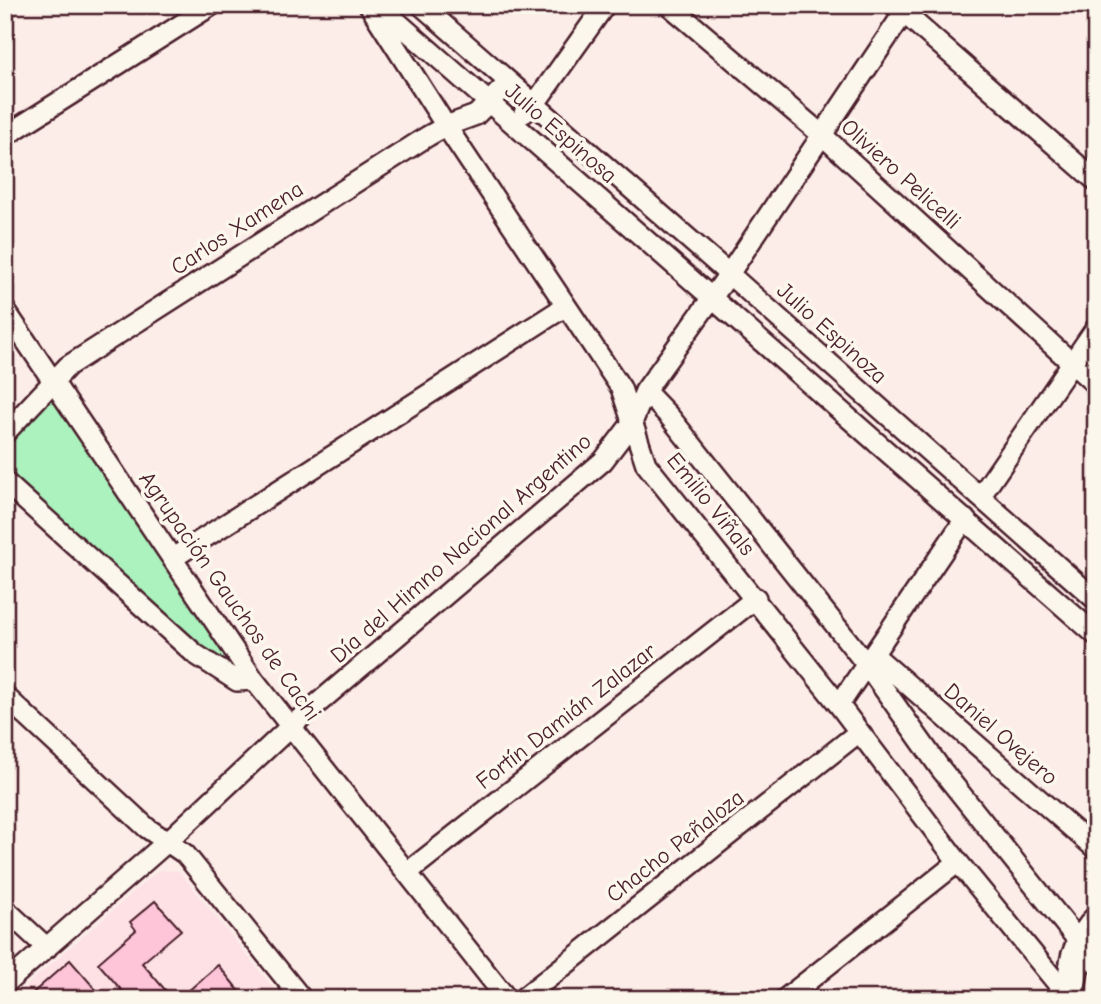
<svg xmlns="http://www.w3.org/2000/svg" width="1101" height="1004" font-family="'Comic Neue',sans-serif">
<rect width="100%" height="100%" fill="#fcede8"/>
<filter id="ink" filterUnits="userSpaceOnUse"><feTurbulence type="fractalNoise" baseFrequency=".0143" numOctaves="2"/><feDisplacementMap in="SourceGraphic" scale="14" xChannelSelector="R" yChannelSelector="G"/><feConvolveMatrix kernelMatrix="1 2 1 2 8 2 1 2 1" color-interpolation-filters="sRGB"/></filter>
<g filter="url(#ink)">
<path fill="#fde1e4" d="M159 870 179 871 282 999H11Z"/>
<path fill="#abf2be" stroke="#7a8874" stroke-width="2" d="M51 381 254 680 221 673 5 481V433Z"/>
<path fill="#fec5d9" stroke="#4a1f2b" stroke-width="2" d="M155 901 181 930 142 963 173 999H129L98 963 136 930 130 922Z
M70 960 104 999H26Z
M218 965 240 992 232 999H179Z"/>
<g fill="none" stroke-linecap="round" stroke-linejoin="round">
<g stroke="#4a1f2b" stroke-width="24">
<path id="street" d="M369 5 446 126 621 388 646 464 839 705 958 862 1070 999
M378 5 1096 635
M421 5 729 274 1096 600
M669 5 822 135 1096 385
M896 6 1096 181
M524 113 534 105 605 5
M5 136 212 5
M5 310 254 680 507 999
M645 391 669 416 867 665 940 768 1096 963
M5 433 68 366 428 136 446 126 476 115 508 83
M5 482 195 654 237 681 254 680
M980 497 1096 328
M173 558 566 306
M874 655 1096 849
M5 696 147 828 185 854 302 999
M839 705 965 519
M408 872 756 598
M5 909 47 948
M5 984 167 842 290 727 603 461 632 423 645 391 729 274 909 5
M522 999 859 732
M785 999 958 862"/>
</g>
<g stroke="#4a1f2b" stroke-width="33">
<path id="secondary" d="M1063 999C1074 987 1072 971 1076 956 1080 943 1088 933 1096 922"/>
</g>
<use href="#street" stroke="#fbf7ec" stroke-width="19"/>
<use href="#secondary" stroke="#fbf7ec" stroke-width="28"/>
</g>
</g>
<g text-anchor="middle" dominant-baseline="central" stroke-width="7" stroke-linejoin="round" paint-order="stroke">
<g font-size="23" fill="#4a1f2b" stroke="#fbf7ec">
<text transform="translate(561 133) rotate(41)">Julio Espinosa</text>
<text transform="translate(901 174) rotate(42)">Oliviero Pelicelli</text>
<text transform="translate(237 228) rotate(-33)">Carlos Xamena</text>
<text transform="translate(832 333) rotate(42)">Julio Espinoza</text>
<text transform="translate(711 504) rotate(51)">Emilio Viñals</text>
<text transform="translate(461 548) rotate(-41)">Día del Himno Nacional Argentino</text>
<text transform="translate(230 596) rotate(55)">Agrupación Gauchos de Cachi</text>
<text transform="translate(566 716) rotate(-38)">Fortín Damián Zalazar</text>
<text transform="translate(1001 734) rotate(41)">Daniel Ovejero</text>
<text transform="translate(675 846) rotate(-38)">Chacho Peñaloza</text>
</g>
</g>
<rect width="1101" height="1004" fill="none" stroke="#fbf7ec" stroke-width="28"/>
<rect x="14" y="14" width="1073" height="976" fill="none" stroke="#4a1f2b" stroke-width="2.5" filter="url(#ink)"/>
</svg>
